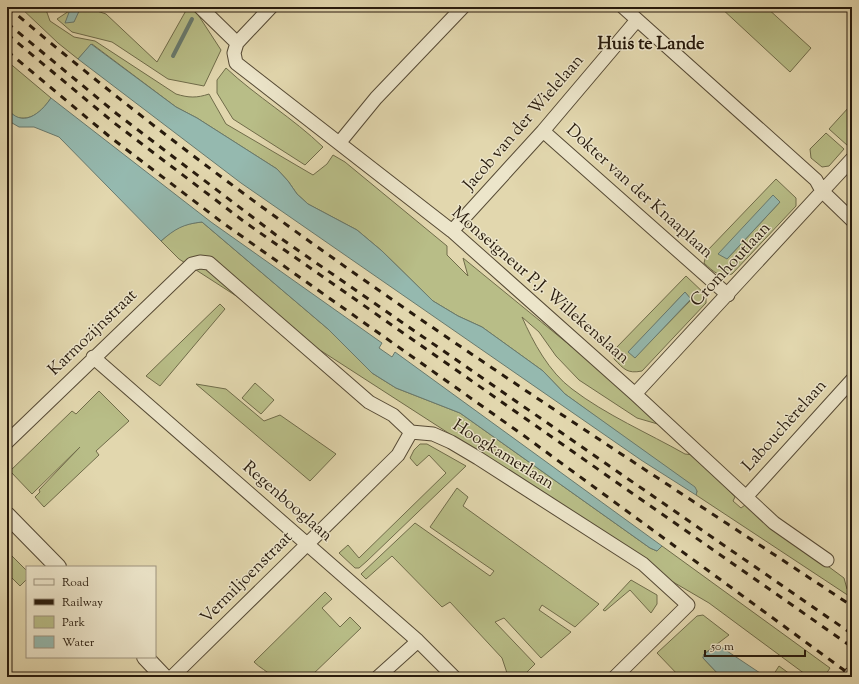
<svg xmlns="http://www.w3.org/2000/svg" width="859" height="684" font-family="'Sorts Mill Goudy',serif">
<rect width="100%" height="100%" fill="#e2d7ae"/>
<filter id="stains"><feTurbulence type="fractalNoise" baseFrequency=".005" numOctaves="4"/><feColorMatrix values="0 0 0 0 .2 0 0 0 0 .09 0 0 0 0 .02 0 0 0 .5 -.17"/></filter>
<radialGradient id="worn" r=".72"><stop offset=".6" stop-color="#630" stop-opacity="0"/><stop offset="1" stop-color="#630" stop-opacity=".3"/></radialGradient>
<path fill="#b8bd87" stroke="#706c4a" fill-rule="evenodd" d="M20 7H45L50 21 74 37 95 41 176 94C189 98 197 98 209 94L226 124 313 175 327 164 333 155 345 162 447 246V255L468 276 463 258 594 365 661 425 637 418 579 380 556 356 539 332 522 317C533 342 549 372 572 389 606 415 648 433 685 454L694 455 735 497 733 501 741 508 745 505 844 578 847 589 852 594V598L696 495 697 491 565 394 543 371 482 327 458 316 433 301 382 251 357 230 308 204 297 194 288 181 277 169 197 118 176 107 92 44 78 59 58 43Z
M75 7H85L106 14 157 62 188 7H193L221 50 204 86 168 79 112 42 72 32 57 19Z
M720 7H766L811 48 790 72Z
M7 61 51 98C43 110 32 122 15 117 12 115 8 112 7 108 4 98 7 72 7 61Z
M226 68C257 97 293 118 323 147L305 165 233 119 217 93V80Z
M849 107 852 111V142L848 146 829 129Z
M826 133 844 149 829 166 822 167 811 158 810 149Z
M776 179 796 198V206L732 274C719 278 714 272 704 263L707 251ZM773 195 780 202 727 259Z
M202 222 328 329 372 373 396 388 460 413 650 548 657 551 662 546 830 668 824 677H809L709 603 668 579 645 560 179 259 161 241C175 228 182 224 202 222Z
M686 276 706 295V303L642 371C627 374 624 369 614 359L617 347ZM685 292 691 300 635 357 629 352Z
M220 304 225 309 160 386 146 376Z
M255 383 274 400 261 414 242 398Z
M196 384 226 389 264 421 280 415 336 454 310 481Z
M99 391 129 421 96 451 99 455 44 507 35 497 40 492 39 490 80 447 32 494 10 471 72 411 76 414Z
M420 444H427L466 466 367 561 359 568H355L339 553 348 545 359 558 446 473 429 455 417 466 410 458 414 450Z
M457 488 468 497 463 506 599 604 575 627 542 605 539 610 571 632 541 658 504 618 495 622 535 664 522 677H505L507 673 502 658 450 602 442 607 392 556 366 579 361 574 415 523 490 576 494 571 430 527Z
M7 551 27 571V579L20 586 7 573Z
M631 580 657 595V604L651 613 630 590 605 611 603 610Z
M325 592 332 599 322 608 340 627 350 617 361 628 310 677H273C267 671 260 668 254 662Z
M703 615 729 635 704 654 703 658 721 677H680L657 653 697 616Z
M779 666 794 677H772Z"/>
<path fill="#95b9af" stroke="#697a6e" d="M71 7H81L74 22 65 23Z
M91 44 176 107 197 118 277 169 288 181 297 194 308 204 357 230 382 251 433 301 458 316 482 327 543 371 565 394 695 487 697 491 696 495 641 460 241 183 78 59Z
M51 98 211 222 382 343 379 348 392 357 395 352 662 546 657 551 650 548 460 413 396 388 372 373 328 329 202 222C183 224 175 229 161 241L59 137 34 127H19L7 120V108C22 129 40 114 51 98Z
M773 195 780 202 727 259 718 254Z
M685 292 691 299 635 358 628 352Z
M718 645 766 677H721L703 658 704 654Z"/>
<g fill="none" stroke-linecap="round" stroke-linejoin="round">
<path stroke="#697a6e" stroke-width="4" d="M173 56 192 19"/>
<g stroke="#564a35" stroke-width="15">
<path id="minor" d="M200 7 237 43
M271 7 237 43 234 53 236 63 452 231 635 394 774 523 827 560
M623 7 816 180 822 191 852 220
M543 131 728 295
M340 142 376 98 463 7
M452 231 543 131 637 20
M93 357 418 641 454 677
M635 394 852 159
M7 442 192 264 200 262 209 263 369 402 393 415 411 432 433 434 451 442 478 458 643 564 688 605 615 677
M746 497 852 380
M172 677 398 455 411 432
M378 677 418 641"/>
</g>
<g stroke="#564a35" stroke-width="18">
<path id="tertiary" d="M7 515 58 567
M145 657 164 677"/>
</g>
<g stroke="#281b0d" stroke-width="20">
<path id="secondary" d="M851 677 852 676"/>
</g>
<use href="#minor" stroke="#ece5ca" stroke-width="13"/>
<use href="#tertiary" stroke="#ece5ca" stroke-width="16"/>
<use href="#secondary" stroke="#ece5ca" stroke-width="18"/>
<path stroke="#281b0d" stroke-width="3" stroke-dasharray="7 7" stroke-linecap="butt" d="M8 7C271 232 564 415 852 606
M7 23 117 114 276 235 852 634
M7 34 113 122 246 223 852 647
M7 51 110 137 223 223 523 435 852 676"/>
</g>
<g text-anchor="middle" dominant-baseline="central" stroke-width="3" stroke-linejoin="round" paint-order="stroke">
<g font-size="17" fill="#281b0d" stroke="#ece5ca">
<text transform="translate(524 123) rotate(-49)">Jacob van der Wielelaan</text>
<text transform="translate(639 192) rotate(42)">Dokter van der Knaaplaan</text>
<text transform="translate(731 265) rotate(-47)">Cromhoutlaan</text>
<text transform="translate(540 286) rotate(41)">Monseigneur P.J. Willekenslaan</text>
<text transform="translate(93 333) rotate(-44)">Karmozijnstraat</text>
<text transform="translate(785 426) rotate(-48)">Labouchèrelaan</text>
<text transform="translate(503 455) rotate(32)">Hoogkamerlaan</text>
<text transform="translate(287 502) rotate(41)">Regenbooglaan</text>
<text transform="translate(247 578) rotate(-45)">Vermiljoenstraat</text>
</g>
<g font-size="18" font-weight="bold" fill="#281b0d" stroke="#ece5ca">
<text x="651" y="45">Huis te Lande</text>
</g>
</g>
<rect width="859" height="684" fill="none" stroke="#e2d7ae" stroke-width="24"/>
<rect x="8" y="8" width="843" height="668" fill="none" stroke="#281b0d" stroke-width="2"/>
<rect x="12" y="12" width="835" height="660" fill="none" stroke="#281b0d"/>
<rect x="26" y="566" width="130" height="92" fill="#ece5ca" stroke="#9e947e"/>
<rect x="34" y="579" width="20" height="6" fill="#ece5ca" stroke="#9e947e"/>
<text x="62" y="586" font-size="12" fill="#281b0d">Road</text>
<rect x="34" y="599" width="20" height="6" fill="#281b0d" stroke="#9e947e"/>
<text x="62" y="606" font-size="12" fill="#281b0d">Railway</text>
<rect x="34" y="616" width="20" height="12" fill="#b8bd87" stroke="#9e947e"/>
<text x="62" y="626" font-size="12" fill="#281b0d">Park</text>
<rect x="34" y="636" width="20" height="12" fill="#95b9af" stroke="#9e947e"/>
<text x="62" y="646" font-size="12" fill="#281b0d">Water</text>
<path d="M705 650v6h100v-6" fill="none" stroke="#281b0d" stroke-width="2"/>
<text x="711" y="650" font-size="12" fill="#281b0d" stroke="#ece5ca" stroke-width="3" paint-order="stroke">50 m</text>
<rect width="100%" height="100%" filter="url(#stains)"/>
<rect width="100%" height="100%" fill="url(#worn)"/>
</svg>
